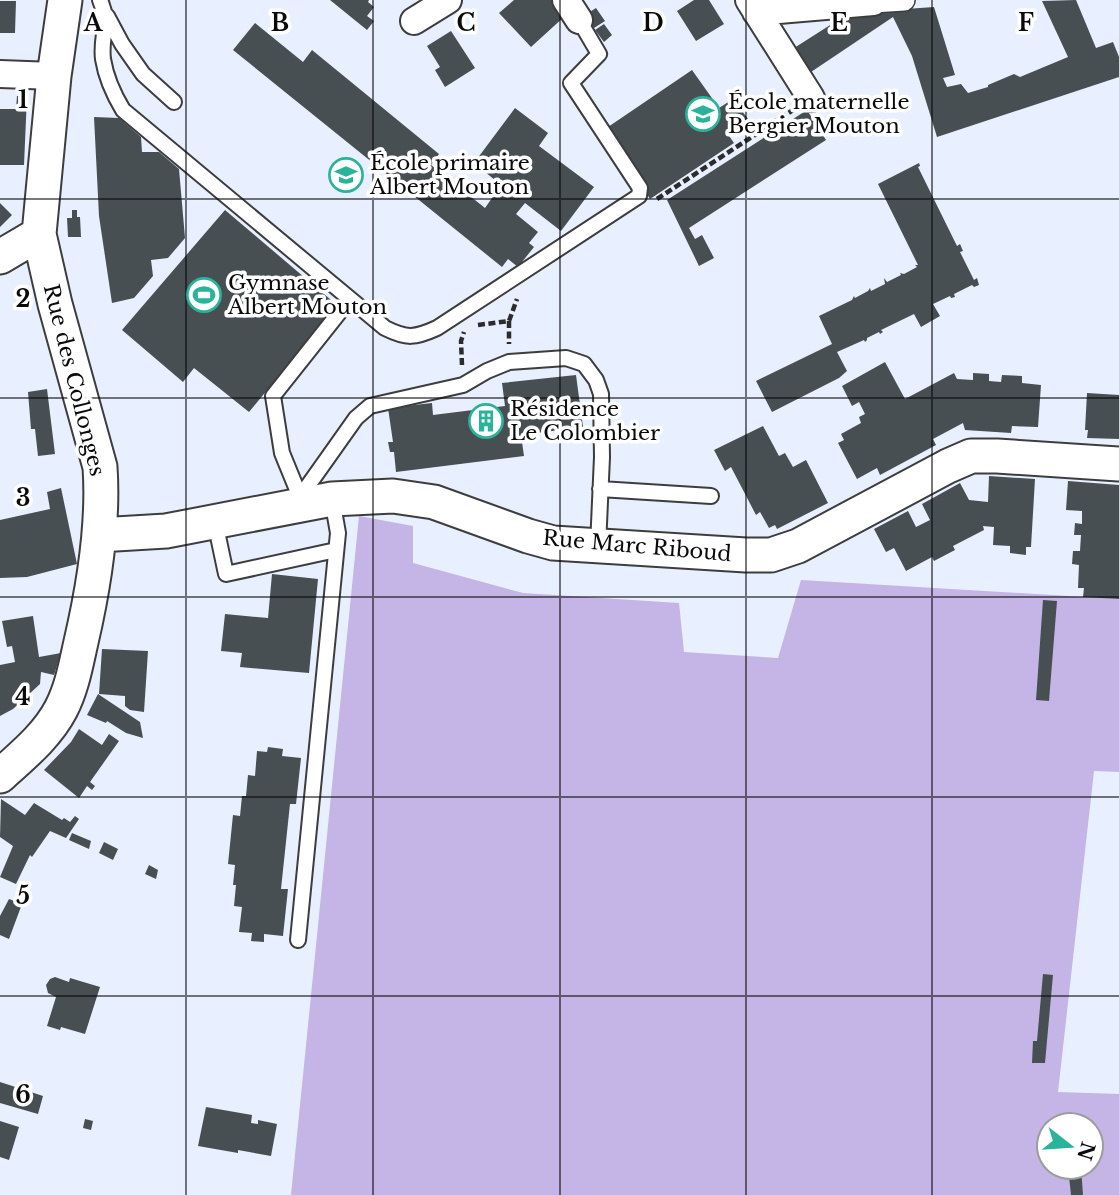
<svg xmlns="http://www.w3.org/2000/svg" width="1119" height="1195" font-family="'Libre Baskerville',serif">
<rect width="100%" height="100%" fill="#e8effe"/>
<path fill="#c5b4e6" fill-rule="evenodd" d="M359 516 413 526V563L523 593 679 603 684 652 778 658 801 580 1119 599V772L1094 771 1058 1092 1119 1094V1195H291ZM1049 1125H1091V1167H1049Z"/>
<path fill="#474f52" d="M330 0H369L368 2 374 7 367 16 374 21 367 30Z
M514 0H552L565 16 531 47 499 13Z
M694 0H709L724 24 696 41 677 11Z
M1076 0 1096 48 1113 42 1119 57V77L937 137 912 56 893 17 808 74 791 50 849 13 934 7 955 75 943 78 947 87 961 84 968 93 988 87V85L1014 74 1020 77 1068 57 1042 1Z
M0 1H16L15 33H0Z
M596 8 605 21 594 28 585 15Z
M255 23 303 62 312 50 439 154 431 165 485 208 501 185 474 163 515 108 548 133 539 146 594 187 561 231 525 203 516 214 538 232 529 243 534 247 518 267 508 259 502 267 233 50Z
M604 24 612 35 604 42 595 30Z
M451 31 475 68 445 87 435 70 440 67 427 46Z
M692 70 719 108 733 99 748 119 727 133 734 143 650 199 641 185 646 182 608 127Z
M17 96H27L24 165H0V109H16Z
M807 110 826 140 689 228 695 239 702 235 714 258 699 266 667 200Z
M94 117 119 118 141 137 142 152H159L179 169 185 238 168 258 151 260 153 276 134 298 112 303 99 216Z
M919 163 920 166 918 167 957 246 960 244 963 251 960 252 974 280 977 278 979 285 974 287 972 285 954 294 955 297 951 298 950 296 933 304 940 316 921 327 914 314 881 330 883 332 880 334 879 332 867 338V340L865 342 864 340 837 352 847 371 839 378 772 412 756 381 832 344 819 316 852 300 854 296 855 298 868 291 870 288 871 291 885 284 884 278 887 282 901 275 900 273 904 274 917 267 915 265H918L878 184Z
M0 203 12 215 0 227Z
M72 210H77V217H80L81 237H68L67 218H72Z
M225 210 337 305 249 412 194 368 183 382 122 330Z
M885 362 905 399 954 373 957 379 973 380V373L989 374V381L1001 382 1002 375 1022 376V383L1041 385 1038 427 1012 426 1011 433 965 430 963 423 933 439 936 445 880 475 877 468 857 479 838 443 844 440 841 434 861 423 859 417 865 414 859 402 852 406 842 386Z
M576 375 583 427 521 435 524 456 396 472 394 452H390L388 442H393L388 408 432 403 433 415 505 406 502 383Z
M47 389 55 454 38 456 35 429H31L28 392Z
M1087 393 1119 395V439L1087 438 1088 430H1085Z
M763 426 779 456 785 453 793 467 806 460 828 503 777 529 775 525 769 528 760 512 756 515 731 467 725 471 714 450Z
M989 476 1035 479 1031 547H1026V555L1010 553V546L993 545 994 527 983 526 984 530 953 546 955 550 934 561 932 557 906 571 894 548 886 552 874 529 908 511 916 527 930 520 922 504 960 483 969 500 988 502Z
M1068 481 1119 485V599L1083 597 1084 588H1078L1079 565 1072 564 1073 551H1080L1081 535H1074L1075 523 1082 524V511L1066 510Z
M61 488 77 564 27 577 0 578V520L50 509 47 492Z
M272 574 318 579 309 673 240 667 242 653 221 651 225 614 268 618Z
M1043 600 1057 601 1049 701 1036 700Z
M33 616 39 657 61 653 54 675 41 672 40 684 13 709 0 716V665L15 662 12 646 7 647 2 621Z
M102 649 148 651 144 712 130 710 125 706V696L99 694Z
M98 694 140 722 143 738 126 733 107 721 106 723 87 715Z
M79 729 102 745 109 734 119 741 90 782 95 786 92 790 87 786 79 798 44 770 71 742Z
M268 747 283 749 282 756 301 758 296 804H290L281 889H288L283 936 264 934V942L251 941 252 933 239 932 242 907 234 906 236 885H233L235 865 228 864 233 815 240 816 242 796H246L248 775 255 776 257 751 267 752Z
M1 799 25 815 34 803 62 820 64 818 70 822 75 816 79 819 66 838 50 831 32 857 30 855 16 884 0 877 13 846 0 837Z
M72 833 91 841 89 849 69 840Z
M104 842 118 849 113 860 99 853Z
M149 865 158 870 156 879 145 874Z
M9 899 22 904 9 939 0 935V916Z
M1043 974 1053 975 1045 1063H1032L1033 1041H1037Z
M55 977 69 982 70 978 100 987 85 1034 61 1027 60 1030 47 1026 56 997 48 993 46 985 50 979Z
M0 1082 43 1096 38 1114 0 1103Z
M206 1107 252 1115 251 1123 258 1124V1120L277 1124 271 1156 238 1150V1153L198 1146Z
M85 1119 93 1121 91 1130 83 1128Z
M0 1121 19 1127 9 1160 0 1157Z
M1068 1167H1081L1083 1195H1071Z"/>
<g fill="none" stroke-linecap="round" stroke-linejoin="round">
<g stroke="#3d3d3d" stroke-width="18">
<path id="service" d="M100 0C111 24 100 36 103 59 106 78 114 95 123 110L385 328C407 339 415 338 437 328L639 196 640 188 571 83 599 54 579 20
M107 16 122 44 143 74 174 102
M600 489 711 496
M300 497 282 453 273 396 350 299
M302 504 300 497 356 418 370 406 463 385 487 371 509 362 566 358 584 364 596 380 601 394 602 457 598 546
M215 522 226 574 336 550
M298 940 338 533 332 499"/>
</g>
<g stroke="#3d3d3d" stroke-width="24">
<path id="pedestrian" d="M873 2 904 0"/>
</g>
<g stroke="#3d3d3d" stroke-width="30">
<path id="minor" d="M566 0 579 20
M749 0 811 98
M756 12 873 2
M414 21 448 0
M0 74 54 76"/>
</g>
<g stroke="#3d3d3d" stroke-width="37">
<path id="tertiary" d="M0 257 39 234
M99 535 166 531 332 499 393 496 434 502 528 536 553 543 746 555H771L798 546 948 466 971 456H997L1119 464
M0 776C22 756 47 736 61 709 72 688 76 664 81 642 94 586 104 525 100 467L55 304 39 234 54 76 65 0"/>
</g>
<path stroke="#2c2c2c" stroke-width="4.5" stroke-dasharray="7 3.5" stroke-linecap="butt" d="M657 199 793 110
M509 321V344
M478 325 509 321 517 299
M462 365 461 341 464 332"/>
<use href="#service" stroke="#fff" stroke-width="14"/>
<use href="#pedestrian" stroke="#fff" stroke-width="21"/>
<use href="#minor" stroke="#fff" stroke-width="26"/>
<use href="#tertiary" stroke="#fff" stroke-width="33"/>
</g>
<path fill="none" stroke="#0a0a0a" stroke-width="2" stroke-opacity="0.55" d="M186 0V1195M373 0V1195M560 0V1195M746 0V1195M932 0V1195M0 199H1119M0 398H1119M0 597H1119M0 797H1119M0 996H1119"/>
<defs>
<g id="school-ring" transform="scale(1.75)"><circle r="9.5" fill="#fff" stroke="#29b39a" stroke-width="1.5"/><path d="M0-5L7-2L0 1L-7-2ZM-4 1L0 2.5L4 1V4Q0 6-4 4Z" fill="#29b39a"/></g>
<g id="stadium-ring" transform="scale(1.75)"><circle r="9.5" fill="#fff" stroke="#29b39a" stroke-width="1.5"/><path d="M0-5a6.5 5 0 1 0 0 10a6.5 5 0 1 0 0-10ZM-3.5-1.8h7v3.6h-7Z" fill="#29b39a"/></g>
<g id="building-ring" transform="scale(1.75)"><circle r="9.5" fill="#fff" stroke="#29b39a" stroke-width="1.5"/><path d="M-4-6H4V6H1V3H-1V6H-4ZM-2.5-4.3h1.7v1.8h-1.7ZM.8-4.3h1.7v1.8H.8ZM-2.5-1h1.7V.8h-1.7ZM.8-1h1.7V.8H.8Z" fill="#29b39a"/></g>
</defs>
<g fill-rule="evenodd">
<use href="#school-ring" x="703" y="114"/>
<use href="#school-ring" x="346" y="175"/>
<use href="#stadium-ring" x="204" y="295"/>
<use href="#building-ring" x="486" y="421"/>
</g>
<g text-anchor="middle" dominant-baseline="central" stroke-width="7" stroke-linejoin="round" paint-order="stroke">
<g font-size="21" fill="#0a0a0a" stroke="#fff" text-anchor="start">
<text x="728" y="102">École maternelle<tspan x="728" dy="24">Bergier Mouton</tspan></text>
<text x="370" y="163">École primaire<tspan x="370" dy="24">Albert Mouton</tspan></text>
<text x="228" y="283">Gymnase<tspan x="228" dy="24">Albert Mouton</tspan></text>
<text x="510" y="409">Résidence<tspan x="510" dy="24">Le Colombier</tspan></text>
</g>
<g font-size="21" fill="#0a0a0a" stroke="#fff">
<text transform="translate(74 380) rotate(76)">Rue des Collonges</text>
<text transform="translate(637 546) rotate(5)">Rue Marc Riboud</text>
</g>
</g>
<g font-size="23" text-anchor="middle" font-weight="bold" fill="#0a0a0a" stroke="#fff" stroke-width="7" stroke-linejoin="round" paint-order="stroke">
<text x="93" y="31">A</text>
<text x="280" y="31">B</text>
<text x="466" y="31">C</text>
<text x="653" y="31">D</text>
<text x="839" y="31">E</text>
<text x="1026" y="31">F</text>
<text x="23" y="108">1</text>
<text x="23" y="307">2</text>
<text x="23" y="506">3</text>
<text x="23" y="705">4</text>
<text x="23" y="904">5</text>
<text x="23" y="1103">6</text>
</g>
<g transform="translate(1070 1146) rotate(107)"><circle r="33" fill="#ffffff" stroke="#9d9d9d" stroke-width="2"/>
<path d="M0-5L12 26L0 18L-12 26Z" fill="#29b39a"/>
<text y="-10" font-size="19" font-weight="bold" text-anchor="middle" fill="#0a0a0a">N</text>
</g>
</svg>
